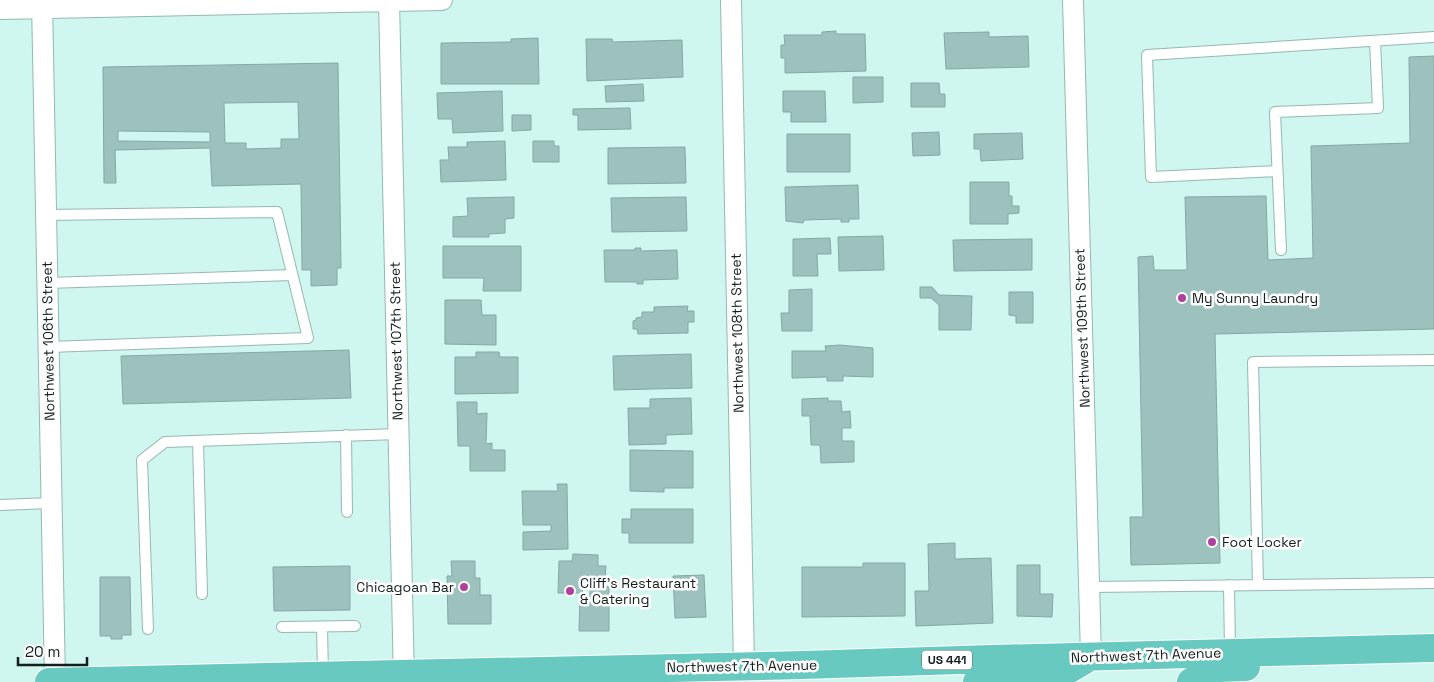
<svg xmlns="http://www.w3.org/2000/svg" width="1434" height="682" font-family="'Space Grotesk',sans-serif">
<rect width="100%" height="100%" fill="#d0f6f0"/>
<path fill="#9dc1bc" stroke="#84a8a3" fill-rule="evenodd" d="M836 31V34H865L866 71 785 73V58H781V45H785L784 35H822V32Z
M989 32V37L1028 36 1029 67 946 69 944 33Z
M538 38 539 84H441V43L511 42V39Z
M586 39H612L613 42 682 40 683 77 587 81Z
M1434 56V329L1215 334 1220 563 1131 565 1130 517H1143L1138 257 1153 256 1154 270H1187L1185 197 1266 196 1268 260 1313 258 1311 146 1410 143 1409 57Z
M338 63 341 268H337V285L311 286V270H302L301 184 212 186 210 148 115 150 116 183H104L103 67ZM298 102 299 139H281V148L246 149V143H225L224 103ZM118 131 210 132V142L118 141Z
M853 77H883V102L853 103Z
M911 83H939L940 94H945V107H911Z
M643 84 644 101 606 102 605 86Z
M502 91 503 131 453 133 452 119H438L437 93Z
M783 91H825L826 122H791V112H783Z
M630 108 631 129 578 130V115H573V109Z
M512 115H531V130L512 131Z
M939 132 940 155 913 156 912 133Z
M1022 133 1023 159 981 161 980 149H974V134Z
M787 134H850V172H787Z
M505 141 506 180 441 182 440 160H449L448 147H467V142Z
M533 141H554V146H559V162H533Z
M685 147 686 183 608 184V148Z
M970 182H1009V196H1012V206H1019V213L1008 214V224H970Z
M858 185 859 219H849V222H841V219L804 220 803 223 786 221 785 187Z
M514 197V218L505 219V233L489 234V237H453V217L468 216 467 198Z
M686 197 687 231 612 232 611 198Z
M883 236 884 270 839 271 838 237Z
M830 238 831 254H817L818 276H793V239Z
M1032 239V270L954 271 953 240Z
M443 246H521V291H483L484 278H443Z
M635 248H641V251L677 250 678 279 643 280V284H637V282H605L604 250H635Z
M920 287H932L939 295 972 296 971 330H939V305L931 298H920Z
M812 289V331H782L781 313H789V290Z
M1009 292H1033V323H1016V316L1009 315Z
M445 300H481L482 315H496V345L445 344Z
M688 306 687 311H694V322H688V333L638 334 637 329H633V321L636 320V318L642 317V312H654V307Z
M840 345 873 348V377L843 376V381H827V377L792 378V351H826L825 346Z
M349 350 351 398 123 404 121 356Z
M476 352H499L500 357H518V393L455 394V357H476Z
M691 354 692 388 614 390 613 356Z
M691 398 692 434 666 435V444L629 445 628 408H650V399Z
M828 398V401H841L842 412 850 411 851 428H842V441H854V462L821 463 820 445H811L810 416H802V399Z
M457 402H477V414L487 413 486 444 492 443V450H505V471H470V446H458Z
M630 450 693 451V488H664V492L630 491Z
M557 484H567L568 549 523 550V532L551 531V525H523L522 491H558Z
M631 509H693V543H629V533H622V519H631Z
M955 543V559L991 558 993 623 916 626 915 591H929L928 544Z
M573 554 598 555V566H606L605 580H600V586L609 587V631H579L580 598H590V589H583L582 593H558L559 561H572Z
M451 561H475V578H480V595H491V624H448L447 576H452Z
M863 563H905V616L802 617V567H863Z
M1017 565H1040V594H1053L1052 617 1017 616Z
M350 566V610L274 611 273 567Z
M704 575 706 617 675 618 673 576Z
M100 577H130L131 635H122V639H111V636H100Z"/>
<g fill="none" stroke-linecap="round" stroke-linejoin="round">
<g stroke="#94b8b2" stroke-width="12">
<path id="lane" d="M1277 171 1151 177 1147 55 1434 37
M46 215 277 212 308 338 48 347
M1281 250 1275 112 1378 108 1375 41
M47 283 292 275
M346 435 347 512
M198 441 202 594
M0 505 51 503
M1229 585 1230 652
M1258 585 1253 362 1434 360
M1090 587 1434 583
M282 627 355 626
M322 627 323 675
M148 629 142 460 165 442 398 434"/>
</g>
<g stroke="#94b8b2" stroke-width="22">
<path id="street" d="M42 0 55 682
M389 0 404 682
M731 0 744 666
M1073 0 1091 656
M0 9 442 0"/>
</g>
<g stroke="#fff" stroke-width="30">
<path id="primary" d="M49 682 803 665 992 659 1434 648
M977 682 984 680 1054 678 1090 657
M1191 682 1218 668 1246 667"/>
</g>
<use href="#lane" stroke="#fff" stroke-width="10"/>
<use href="#street" stroke="#fff" stroke-width="20"/>
<use href="#primary" stroke="#68c9c1" stroke-width="28"/>
</g>
<g fill="#b0409d" stroke="#fff" stroke-width="2">
<circle cx="1182" cy="298" r="5"/>
<circle cx="1212" cy="542" r="5"/>
<circle cx="464" cy="587" r="5"/>
<circle cx="570" cy="591" r="5"/>
</g>
<g text-anchor="middle" dominant-baseline="central" stroke-width="5" stroke-linejoin="round" paint-order="stroke">
<rect fill="#fff" stroke="#586261" stroke-width="1" x="922" y="650.5" width="50" height="19" rx="4"/>
<g font-size="12" font-weight="bold" fill="#111f1d">
<text x="947" y="660">US 441</text>
</g>
<g font-size="14" fill="#111f1d" stroke="#fff" text-anchor="start">
<text x="1192" y="298">My Sunny Laundry</text>
<text x="1222" y="542">Foot Locker</text>
<text x="580" y="583">Cliff's Restaurant<tspan x="580" dy="16">&amp; Catering</tspan></text>
<text x="454" y="587" text-anchor="end">Chicagoan Bar</text>
</g>
<g font-size="14" fill="#111f1d" stroke="#fff">
<text transform="translate(1082 328) rotate(-92)">Northwest 109th Street</text>
<text transform="translate(737 333) rotate(-91)">Northwest 108th Street</text>
<text transform="translate(48 341) rotate(-91)">Northwest 106th Street</text>
<text transform="translate(396 341) rotate(-91)">Northwest 107th Street</text>
<text transform="translate(1146 655) rotate(-2)">Northwest 7th Avenue</text>
<text transform="translate(742 666) rotate(-1)">Northwest 7th Avenue</text>
</g>
</g>
<path d="M18 657v8h69v-8" fill="none" stroke="#111f1d" stroke-width="2.5"/>
<text x="25" y="657" font-size="15" fill="#111f1d" stroke="#ffffff" stroke-width="4" paint-order="stroke">20 m</text>
</svg>
